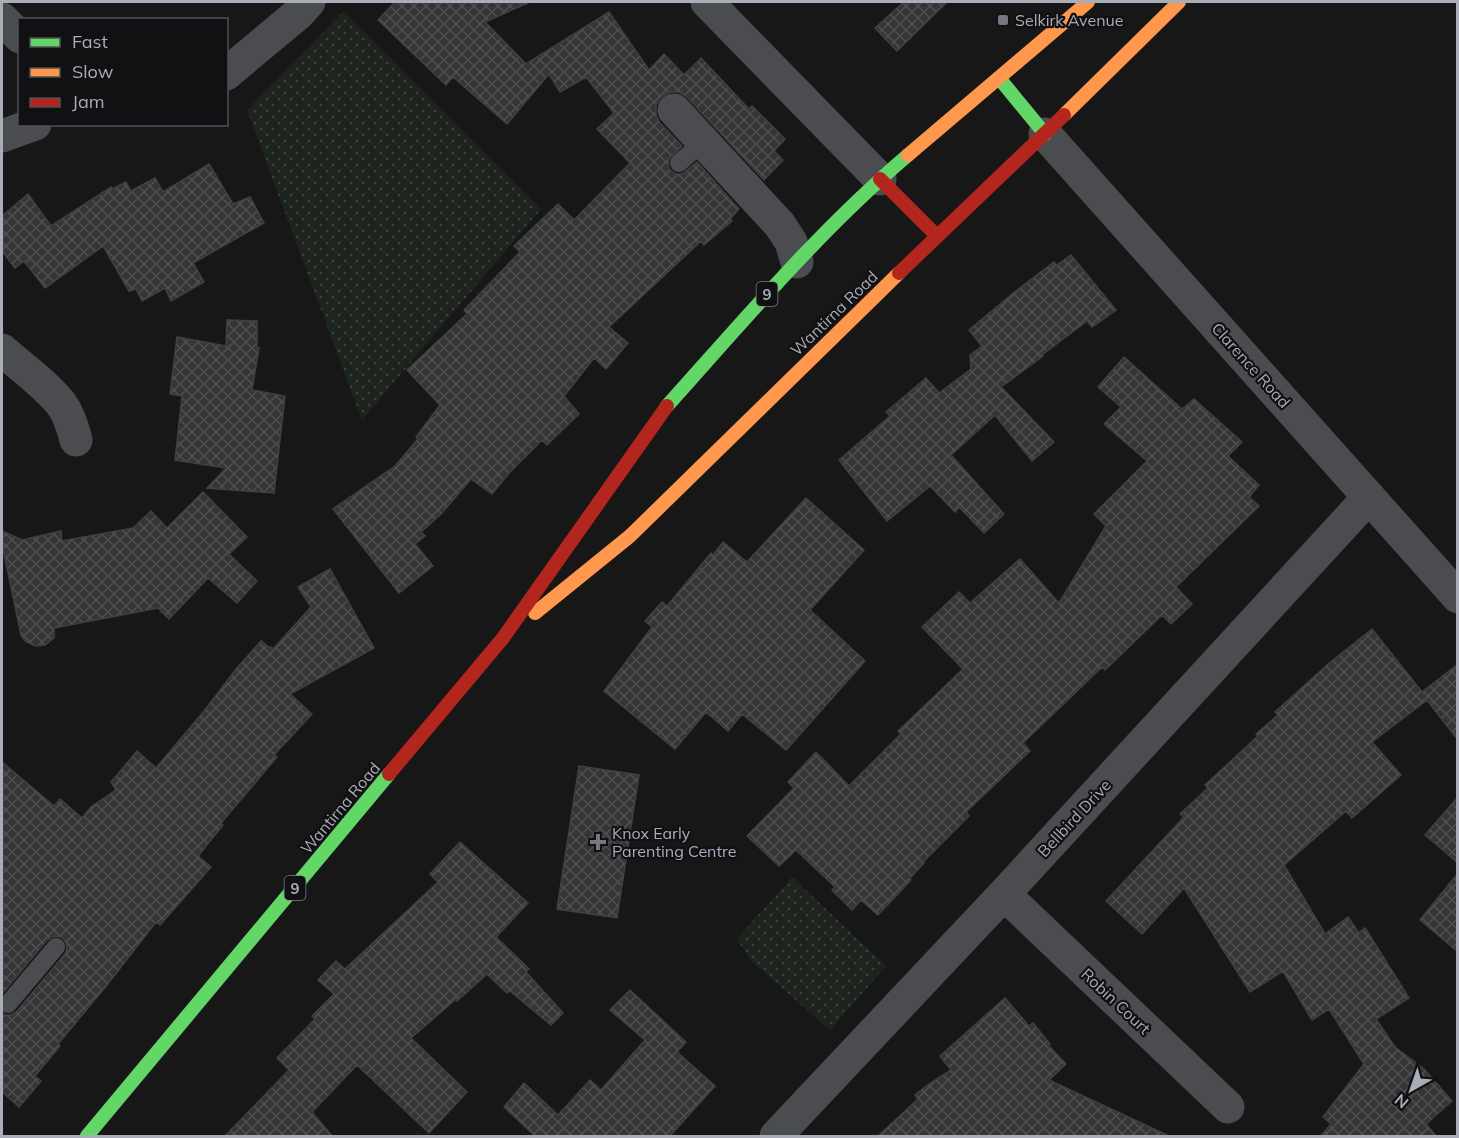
<svg xmlns="http://www.w3.org/2000/svg" width="1459" height="1138" font-family="Mulish,sans-serif">
<defs>
<pattern id="park-dots" width="8" height="8" patternUnits="userSpaceOnUse" patternTransform="scale(1.5)"><rect width="8" height="8" fill="#1d241e"/><path d="M2 2h.1M6 6h.1" fill="none" stroke="#3b413d" stroke-width="1.8" stroke-linecap="round"/></pattern>
<pattern id="building-cross-hatch" width="8" height="8" patternUnits="userSpaceOnUse" patternTransform="scale(1.5)"><rect width="8" height="8" fill="#353536"/><path d="M0 0l8 8M0 8l8-8" fill="none" stroke="#4f5051"/></pattern>
</defs>
<rect width="100%" height="100%" fill="#171717"/>
<path fill="url(#park-dots)" d="M344 11 541 209 362 420 247 110Z
M792 877 886 966 830 1030 751 961 737 939Z"/>
<path fill="url(#building-cross-hatch)" stroke="#3f4043" stroke-width="1.5" d="M395 2H530L485 22 526 64 609 12 649 70 664 54 684 75 701 58 749 109 752 106 785 139 774 151 783 160 764 180 687 97 679 92H670L661 97 656 105V115L660 123 682 146 669 159 668 165 670 170 676 174H682L697 162 739 209 730 219 732 221 704 245 701 241 609 327 628 343 606 369 594 358 564 396 579 414 547 445 542 440 510 472 492 494 471 479 441 514 421 532 425 536 415 544 433 566 399 593 333 509 395 466 418 439 416 437 440 405 407 370 467 314 464 310 520 252 514 246 558 204 574 220 630 163 597 129 614 113 586 77 560 92 549 74 507 124 453 77 446 85 378 20Z
M904 2H947L897 51 875 28Z
M209 164 233 204 250 197 264 223 193 263 204 282 171 301 165 288 142 301 136 289 129 291 103 246 45 288 24 261 15 268 2 251V216L28 194 51 226 111 187 112 189 126 182 131 191 155 178 163 192Z
M1071 255 1116 310 1092 327 1087 321 1042 355 1043 356 1001 387 1054 442 1032 461 995 415 951 455 1004 514 984 533 959 507 955 512 930 486 887 521 839 460 890 416 886 412 926 378 939 393 971 369 970 355 982 346 969 330 1012 294 1054 262 1057 265Z
M227 320 257 321V348H259L252 390 285 396 274 493 207 488 226 468 175 460 182 396 170 394 177 337 226 346Z
M1124 357 1182 409 1194 399 1242 442 1228 456 1259 485 1249 497 1259 506 1176 587 1192 604 1171 624 1162 615 1105 670 1102 667 1023 743 1030 751 966 812 969 816 923 862 924 863 909 879 911 880 878 915 861 900 852 910 832 890 835 887 796 850 779 866 747 836 794 788 788 782 816 752 849 786 901 734 898 731 963 669 922 627 959 592 970 603 1020 559 1059 603 1106 526 1094 514 1147 461 1104 424 1121 407 1098 387Z
M203 492 247 537 229 554 257 581 237 603 208 578 169 619 158 608 54 628V638L45 645 35 646 25 641 21 635 2 544V531L22 540 61 531 62 541 133 528 151 511 167 528Z
M806 498 864 550 810 610 865 661 786 750 742 714 728 731 706 712 675 749 604 691 652 627 645 621 662 602 667 606 711 553 713 555 723 542 747 562Z
M330 569 374 648 290 694 312 714 274 755 277 757 221 823 223 825 198 856 211 867 160 925 156 922 107 985 58 1044 60 1046 35 1076 41 1081 19 1107 2 1092V1013L5 1015H11L17 1011 65 954 67 948 66 943 63 938 57 936 52 937 47 940 2 994V762L54 806 60 799 82 818 91 807 116 790 111 782 137 751 156 768 204 711 237 668 261 641 270 648 271 647 273 649 311 607 298 587Z
M1372 629 1422 692 1458 664V740L1427 700 1372 742 1401 775 1352 818 1346 811 1284 865 1325 934 1348 917 1359 933 1365 928 1409 998 1376 1019 1395 1047 1424 1069 1452 1101 1426 1124 1437 1137H1320L1331 1124 1323 1117 1364 1064 1329 1009 1312 1020 1283 971 1250 992 1184 888 1142 934 1106 901 1184 817 1180 814 1208 788 1205 785 1258 736 1256 734 1278 715 1275 712 1327 665Z
M579 766 639 775 617 918 557 909Z
M1458 797V863L1425 835Z
M460 842 528 903 496 937 529 969 526 972 563 1013 551 1025 510 991 507 993 487 974 457 1001 456 999 411 1038 467 1092 429 1133 357 1065 312 1112 333 1137H224L289 1070 277 1058 315 1019 312 1016 334 994 318 980 336 961 345 969 438 882 430 874Z
M1458 873V952L1420 920Z
M630 990 686 1042 677 1052 715 1086 669 1137H536L504 1107 524 1083 558 1115 590 1080 601 1090 645 1040 610 1010Z
M1005 998 1029 1026 1033 1023 1050 1044 1048 1045 1066 1064 1049 1080 1171 1137H877L918 1099 915 1095 929 1084 951 1070 940 1056Z"/>
<g fill="none" stroke-linecap="round" stroke-linejoin="round">
<path stroke="#4b4c50" stroke-width="18" d="M679 163 703 142
M8 1004 56 947"/>
<path stroke="#4b4c50" stroke-width="33" d="M707 2 880 179
M2 19 20 37
M226 74 299 13 309 2
M674 110 780 225 791 242 797 262
M1045 134 1458 597
M2 136 35 124
M2 350C19 365 48 386 62 405 69 415 73 428 76 440
M1004 894 1228 1107
M776 1136 1004 894 1369 497"/>
<path stroke="#63d668" stroke-width="14" d="M999 78 1045 134
M667 406C744 320 819 231 908 155
M87 1136 389 774"/>
<path stroke="#ff974d" stroke-width="14" d="M1064 115 1179 2
M908 155 1088 2
M535 613 630 536 899 273"/>
<path stroke="#b3261e" stroke-width="14" d="M880 179 937 236
M899 273 1064 115
M389 774 503 638 667 406"/>
</g>
<g fill="#757880" stroke="#111113" stroke-width="2">
<rect x="997" y="14" width="12" height="12" rx="3"/>
<path d="M595 833h6v6h6v6h-6v6h-6v-6h-6v-6h6z"/>
</g>
<g text-anchor="middle" dominant-baseline="central" stroke-width="4.5" stroke-linejoin="round" paint-order="stroke">
<g fill="#111113" stroke="#7b7e86" stroke-width="1.5">
<rect x="756.5" y="282" width="21" height="24" rx="4.5"/>
<rect x="284.5" y="876" width="21" height="24" rx="4.5"/>
</g>
<g font-size="15" font-weight="bold" fill="#a8adb8">
<text x="767" y="294">9</text>
<text x="295" y="888">9</text>
</g>
<g font-size="16" fill="#a8adb8" stroke="#111113" text-anchor="start">
<text x="1015" y="20">Selkirk Avenue</text>
<text x="612" y="833">Knox Early<tspan x="612" dy="18">Parenting Centre</tspan></text>
</g>
<g font-size="16" fill="#a8adb8" stroke="#111113">
<text transform="translate(834 313) rotate(-44)">Wantirna Road</text>
<text transform="translate(1251 365) rotate(48)">Clarence Road</text>
<text transform="translate(340 808) rotate(-50)">Wantirna Road</text>
<text transform="translate(1074 818) rotate(-47)">Bellbird Drive</text>
<text transform="translate(1116 1001) rotate(43)">Robin Court</text>
</g>
</g>
<rect width="1459" height="1138" fill="none" stroke="#a8adb8" stroke-width="6"/>
<rect x="18" y="18" width="210" height="108" fill="#111113" stroke="#4d4f55" stroke-width="1.5"/>
<rect x="30" y="38" width="30" height="9" fill="#63d668" stroke="#4d4f55" stroke-width="1.5"/>
<text x="72" y="48" font-size="18" fill="#a8adb8">Fast</text>
<rect x="30" y="68" width="30" height="9" fill="#ff974d" stroke="#4d4f55" stroke-width="1.5"/>
<text x="72" y="78" font-size="18" fill="#a8adb8">Slow</text>
<rect x="30" y="98" width="30" height="9" fill="#b3261e" stroke="#4d4f55" stroke-width="1.5"/>
<text x="72" y="108" font-size="18" fill="#a8adb8">Jam</text>
<g transform="translate(1411 1090) rotate(220)" stroke="#111113" stroke-width="4.5" paint-order="stroke">
<path d="M0-4.5L10 22L0 15L-10 22Z" fill="#a8adb8"/>
<text y="-9" font-size="16" font-weight="bold" text-anchor="middle" fill="#a8adb8">N</text>
</g>
</svg>
